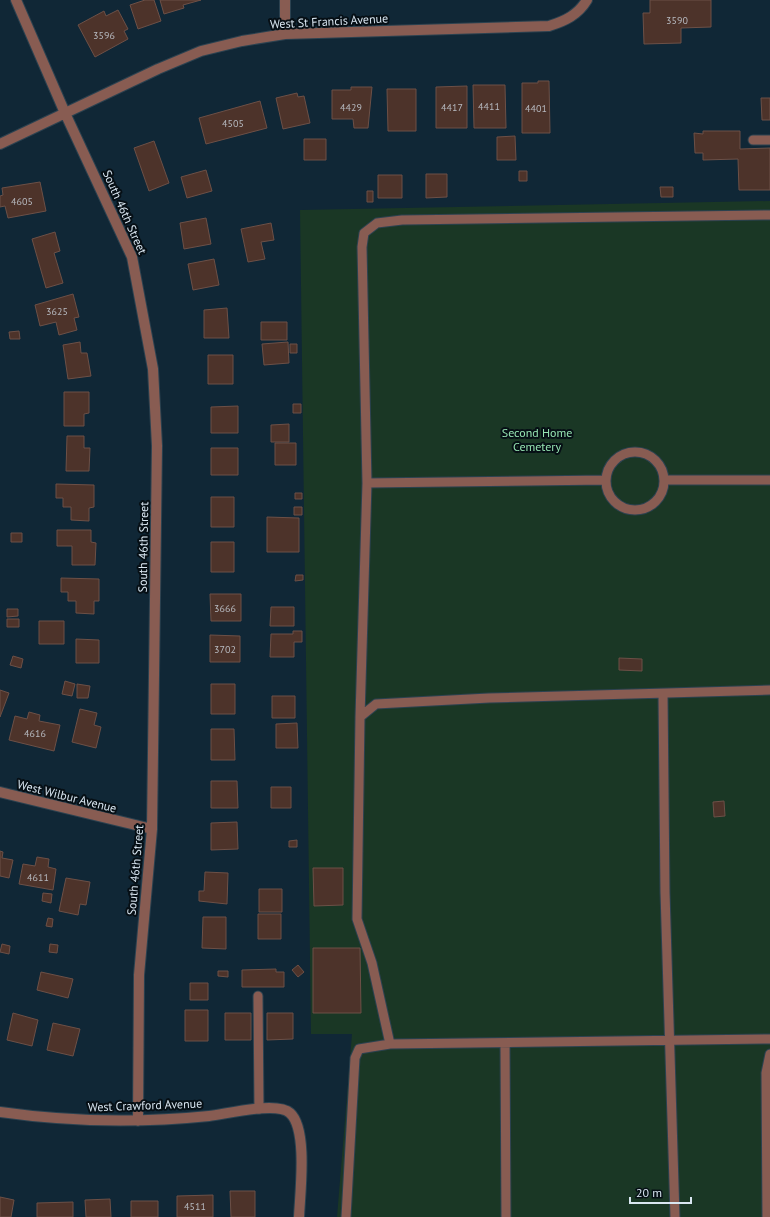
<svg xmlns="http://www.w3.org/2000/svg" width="770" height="1217" font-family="'PT Sans',sans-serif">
<rect width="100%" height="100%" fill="#102736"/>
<path fill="#1a3725" d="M770 201V1217H337L352 1034H311L300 210Z"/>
<path fill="#4d332a" stroke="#6c5047" d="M145 0H154L161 21 138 29 130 5Z
M160 0H201L183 5 184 8 164 14Z
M650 0H711V27L681 28V43L644 44 643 13H650Z
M118 10 128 29 124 31 128 39 95 57 78 25 104 11 106 16Z
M538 81H549L550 133H522V83H538Z
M473 85H505L506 128H474Z
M467 86V128H436V87Z
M351 87H372L368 128H354L353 119H332V90H351Z
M387 89H416V131H388Z
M297 93 298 97 304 96 310 123 283 129 276 98Z
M761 98H770V120H762Z
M260 101 267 128 206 144 199 118Z
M703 131H740V149L770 148V190H739L738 159 703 160V153H695L694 133 703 134Z
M515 136 516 160H497V137Z
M304 139H326V160H304Z
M154 141 169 183 149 191 134 148Z
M206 170 212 191 187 198 181 177Z
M519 171H527V181H519Z
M426 174H447V197L426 198Z
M378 175H402V198H378Z
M40 182 46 211 8 218 5 206 0 207V196L3 195 2 188Z
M660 187H673V197H661Z
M367 191H373V202H367Z
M206 218 211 244 184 249 180 223Z
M271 223 274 240 261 242 265 259 248 262 241 229Z
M55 232 60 251 54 253 63 283 46 288 32 239Z
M214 259 219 285 193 290 188 264Z
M73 294 79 317 74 318 77 330 59 335 56 322 40 326 35 305Z
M227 308 229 338H204V310Z
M261 322H287V340H261Z
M19 331 20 339H10L9 332Z
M80 342 81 353H87L91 376 68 379 63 345Z
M288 342 289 363 264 365 262 344Z
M290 344H297V353H290Z
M208 355H233V384H208Z
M64 392H89V413L84 414V426H64Z
M293 404H301V413H293Z
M238 406V433H211V407Z
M289 424V442H271V425Z
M67 436H84V448H90L89 471H66Z
M275 443H296V465H275Z
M211 448H238V475H211Z
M56 484 94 485V507L89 508V521L71 520V507H63V498H56Z
M295 493H302V499H295Z
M211 497H234V527H211Z
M294 507H302V515H294Z
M267 517 299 518V552H267Z
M57 530H91V542L96 543 95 565H72V546H57Z
M11 533H22V542H11Z
M211 542H234V572H211Z
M296 575H303V580L295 581Z
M61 578 99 579V601H94V614L76 613V601H68V592H61Z
M210 594H241V621H211Z
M271 607H294V626H270Z
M7 609H18V616L7 617Z
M7 619H19V627H7Z
M39 621H64V644H39Z
M293 631H302V642H294V657H270L271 634H293Z
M210 635 240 636V662H210Z
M76 639 99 640V663H76Z
M13 656 23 659 21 668 10 665Z
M619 658 642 659V671L619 670Z
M65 681 75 684 72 696 62 694Z
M77 684 90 686 88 698H77Z
M211 684H235V714H211Z
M0 690 9 693 0 717Z
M272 696H295V718H272Z
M80 709 97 713 94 725 101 727 96 748 72 742Z
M29 712 40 715 39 721 60 725 54 751 9 740 15 716 27 719Z
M297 723 298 748H276V724Z
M211 729H234L235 760H211Z
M211 781H237L238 808H211Z
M271 787H291V808H271Z
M724 801 725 816 714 817 713 802Z
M237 822 238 849 211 850V823Z
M297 840V847H289V841Z
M0 851 3 852 2 858 13 860 9 878 0 876Z
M37 857 49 859 48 867 56 869 53 890 19 884 23 864 35 866Z
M313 868H343V905L314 906Z
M205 872 228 873 227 904 199 901V891H204Z
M66 878 90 882 86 905 80 904 78 915 59 911Z
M259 889H282V912H259Z
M43 893 52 894 51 903 42 901Z
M258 914H281V939H258Z
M203 917H226V949L202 948Z
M48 918 53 919 52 927 46 926Z
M2 944 10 946 9 954 0 952Z
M50 944 58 945 57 953 49 952Z
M313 948H360L361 1013H313Z
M298 965 304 972 298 977 292 970Z
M276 969V972H284V987H242V970Z
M218 971H228V977L218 976Z
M41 972 73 979 68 998 37 990Z
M190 983H208V1000H190Z
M185 1010H208V1041H185Z
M13 1013 38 1020 32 1046 7 1040Z
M225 1013H251V1040H225Z
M267 1013H293V1039L267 1040Z
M53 1023 80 1029 73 1056 47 1050Z
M230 1191H255V1217H231Z
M213 1195V1217H177V1196Z
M0 1197 14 1200 11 1217H0Z
M110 1199 111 1217H86L85 1200Z
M131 1201H158V1217H131Z
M73 1202V1217H37V1203Z"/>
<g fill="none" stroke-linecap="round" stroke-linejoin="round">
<g stroke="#2c4250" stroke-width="11">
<path id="lane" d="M753 140H770
M606 481a29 29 0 1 1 58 0a29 29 0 1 1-58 0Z
M665 480H770
M367 483 362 247 364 233 377 223 402 220 770 215
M663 694 665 892 675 1217
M360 717 367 483 606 480
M258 996 259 1109
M505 1043 506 1217
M390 1044 372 963 357 919 360 717 376 704 489 698 770 690
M346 1217 355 1058 359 1049 390 1044 770 1039
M767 1217 766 1073 770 1054"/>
</g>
<g stroke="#2c4250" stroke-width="12">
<path id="street" d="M16 0 65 113 132 257 153 369 157 446 152 829 139 975 138 1121
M285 34V0
M0 144 158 69 201 51 242 41 285 34 549 26C565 21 578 15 587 0
M0 792 152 829
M0 1112C70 1122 139 1123 209 1116 227 1114 277 1101 290 1113 308 1129 300 1193 299 1217"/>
</g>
<use href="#lane" stroke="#885c52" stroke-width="9"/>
<use href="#street" stroke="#885c52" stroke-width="10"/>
</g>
<g text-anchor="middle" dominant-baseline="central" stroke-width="4" stroke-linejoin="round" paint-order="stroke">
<g font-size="10" fill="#b6b9bf">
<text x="677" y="20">3590</text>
<text x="104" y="35">3596</text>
<text x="489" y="106">4411</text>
<text x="351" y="107">4429</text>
<text x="452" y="107">4417</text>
<text x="536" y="108">4401</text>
<text x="233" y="123">4505</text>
<text x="22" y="201">4605</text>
<text x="57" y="311">3625</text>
<text x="225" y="608">3666</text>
<text x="225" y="649">3702</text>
<text x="35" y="733">4616</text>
<text x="38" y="877">4611</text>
<text x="195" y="1206">4511</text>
</g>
<g font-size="12" fill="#d9e6f1" stroke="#060f15">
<text transform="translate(329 21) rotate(-3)">West St Francis Avenue</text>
<text transform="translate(125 212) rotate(66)">South 46th Street</text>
<text transform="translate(143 547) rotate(-89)">South 46th Street</text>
<text transform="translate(67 796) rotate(14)">West Wilbur Avenue</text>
<text transform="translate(135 870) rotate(-85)">South 46th Street</text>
<text transform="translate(145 1105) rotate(-2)">West Crawford Avenue</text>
</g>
<g font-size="12" fill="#96e4b2" stroke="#060f15">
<text x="537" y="432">Second Home<tspan x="537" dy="14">Cemetery</tspan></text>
</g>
</g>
<path d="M630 1197v6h61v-6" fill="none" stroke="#d9e6f1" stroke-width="2"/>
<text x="636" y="1197" font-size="12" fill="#d9e6f1" stroke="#060f15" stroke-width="3" paint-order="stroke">20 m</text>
</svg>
